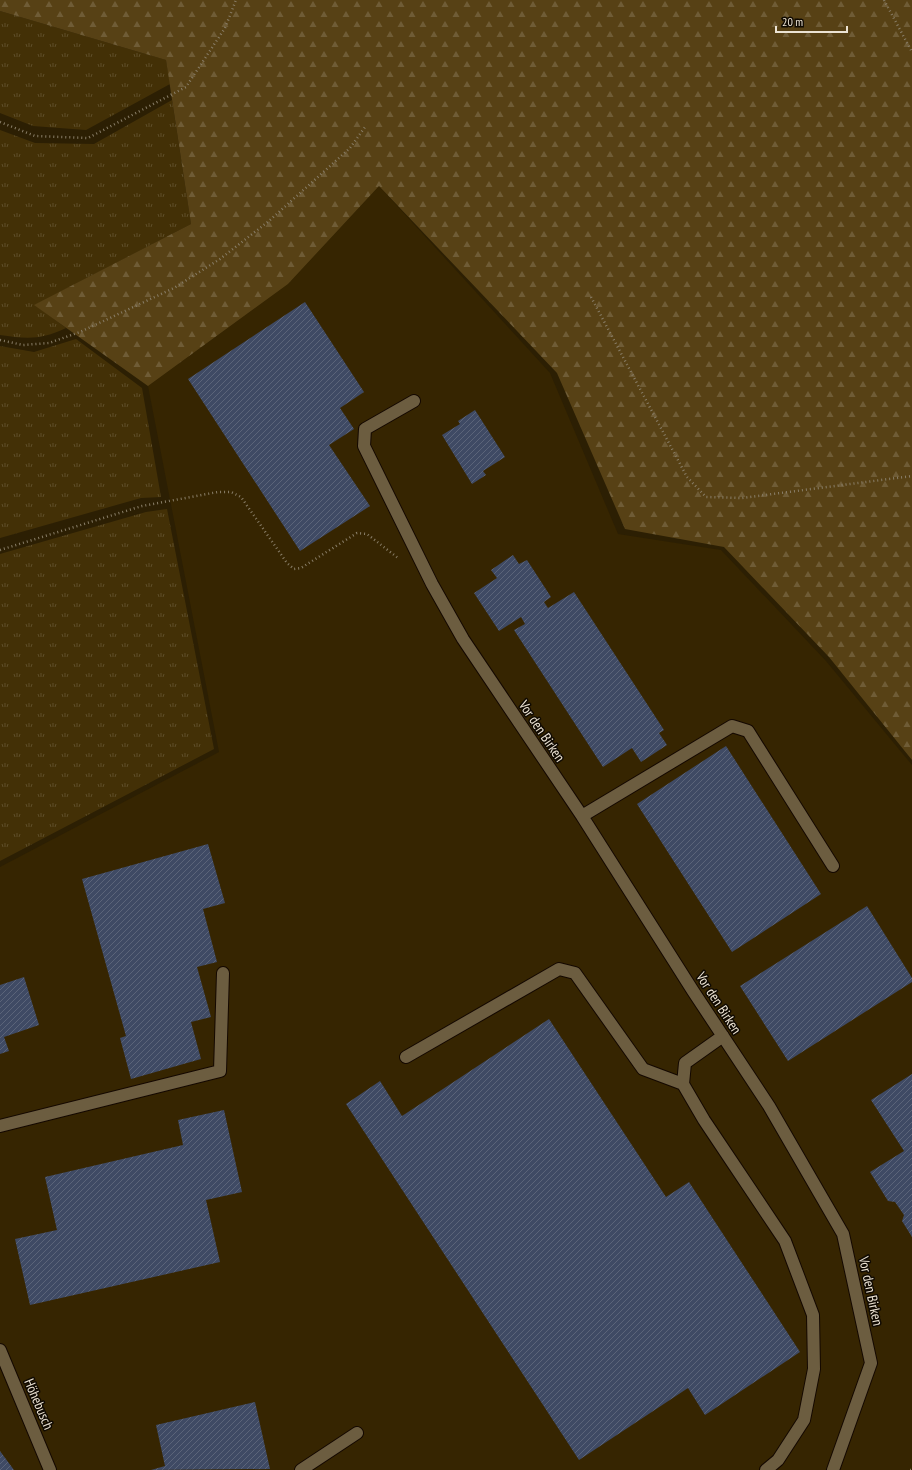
<svg xmlns="http://www.w3.org/2000/svg" width="912" height="1470" font-family="'PT Sans Narrow',sans-serif">
<defs>
<pattern id="grass-tufts" width="24" height="20" patternUnits="userSpaceOnUse"><rect width="24" height="20" fill="#433006"/><path d="M3 7l-1-3M5 7V3M7 7l1-3M15 17l-1-3M17 17v-4M19 17l1-3" fill="none" stroke="#5e4e29"/></pattern>
<pattern id="forest-firs" width="22" height="20" patternUnits="userSpaceOnUse"><rect width="22" height="20" fill="#574115"/><path d="M5 1l3.5 6h-7zM16 11l3.5 6h-7z" fill="#6f5c36"/></pattern>
<pattern id="building-hatch" width="6" height="6" patternUnits="userSpaceOnUse"><rect width="6" height="6" fill="#3f4a64"/><path d="M-1 1l2-2M0 6l6-6M5 7l2-2" fill="none" stroke="#5b6479"/></pattern>
</defs>
<rect width="100%" height="100%" fill="#2c1f03"/>
<path fill="#362501" d="M379 186 550 373 618 534 721 550 826 661 912 765V1470H0V867L219 752 148 386 288 284Z"/>
<path fill="url(#grass-tufts)" d="M0 11 166 60 170 84 86 130 33 126 0 113Z
M172 100 191 224 35 305 66 328C41 340 27 339 0 335V130L35 143 94 144Z
M76 339 142 388 161 497 141 498 0 538V346L34 352Z
M167 509 214 749 0 861V554L146 512Z"/>
<path fill="url(#forest-firs)" d="M0 0H912V760L829 657 724 547 625 529 557 373 379 186 288 284 148 386 34 305 191 224 166 60 0 11Z"/>
<path fill="url(#building-hatch)" d="M305 302 364 392 340 408 354 429 329 445 370 506 300 551 188 379Z
M475 410 505 457 483 471 486 475 472 484 442 435 460 424 458 421Z
M513 555 519 564 527 560 551 597 544 602 548 608 574 592 664 730 659 733 667 745 641 762 632 748 603 767 514 630 525 624 521 617 499 631 474 593 497 578 491 570Z
M726 746 821 894 732 952 637 804Z
M208 844 225 903 203 909 217 962 197 967 211 1017 191 1022 201 1059 131 1079 120 1038 126 1036 82 879Z
M867 906 912 978V982L788 1061 740 986Z
M24 977 39 1025 4 1037 9 1051 0 1054V985Z
M549 1019 666 1197 689 1182 800 1352 705 1415 688 1388 579 1460 346 1104 380 1081 402 1116Z
M912 1074V1237L902 1221 904 1215 895 1202 888 1201 870 1172 904 1151 871 1100Z
M224 1110 242 1192 206 1200 220 1262 30 1305 15 1239 57 1230 45 1177 183 1145 178 1120Z
M255 1402 270 1469 151 1470 165 1466 156 1425Z
M0 1451 14 1470H0Z"/>
<g fill="none" stroke-linecap="round" stroke-linejoin="round">
<g stroke="#140800" stroke-width="14">
<path id="minor" d="M414 401 365 429 364 446 432 584 463 639 582 816 693 991 769 1106 843 1234 871 1363 833 1470
M582 816 732 726 748 731 833 866
M723 1036 685 1063 683 1084 704 1120 785 1241 813 1315 814 1369 804 1420 778 1460 766 1470
M406 1057 559 969 575 973 643 1069 683 1084
M0 1126 220 1071 223 973
M0 1350 50 1470
M301 1470 357 1433"/>
</g>
<path stroke="#897e68" stroke-width="2.5" stroke-dasharray="1 3" stroke-linecap="butt" d="M884 0 912 52
M0 122 35 136 88 138 186 87 225 28 236 0
M591 297 687 477 706 497 742 498 912 476
M0 340 23 345 49 343 80 332 174 288 220 259 269 221 350 148 365 127
M0 550 142 506 218 492H231L241 497 287 563 294 569 301 568 357 533 367 534 398 558
M910 1470H912"/>
<use href="#minor" stroke="#6c5d40" stroke-width="12"/>
</g>
<g text-anchor="middle" dominant-baseline="central" stroke-width="3" stroke-linejoin="round" paint-order="stroke">
<g font-size="14" fill="#ece3d3" stroke="#100a02">
<text transform="translate(542 731) rotate(56)">Vor den Birken</text>
<text transform="translate(719 1003) rotate(57)">Vor den Birken</text>
<text transform="translate(871 1291) rotate(78)">Vor den Birken</text>
<text transform="translate(39 1404) rotate(67)">Höhebusch</text>
</g>
</g>
<path d="M776 26v6h71v-6" fill="none" stroke="#ece3d3" stroke-width="2"/>
<text x="782" y="26" font-size="12" fill="#ece3d3" stroke="#100a02" stroke-width="3" paint-order="stroke">20 m</text>
</svg>
